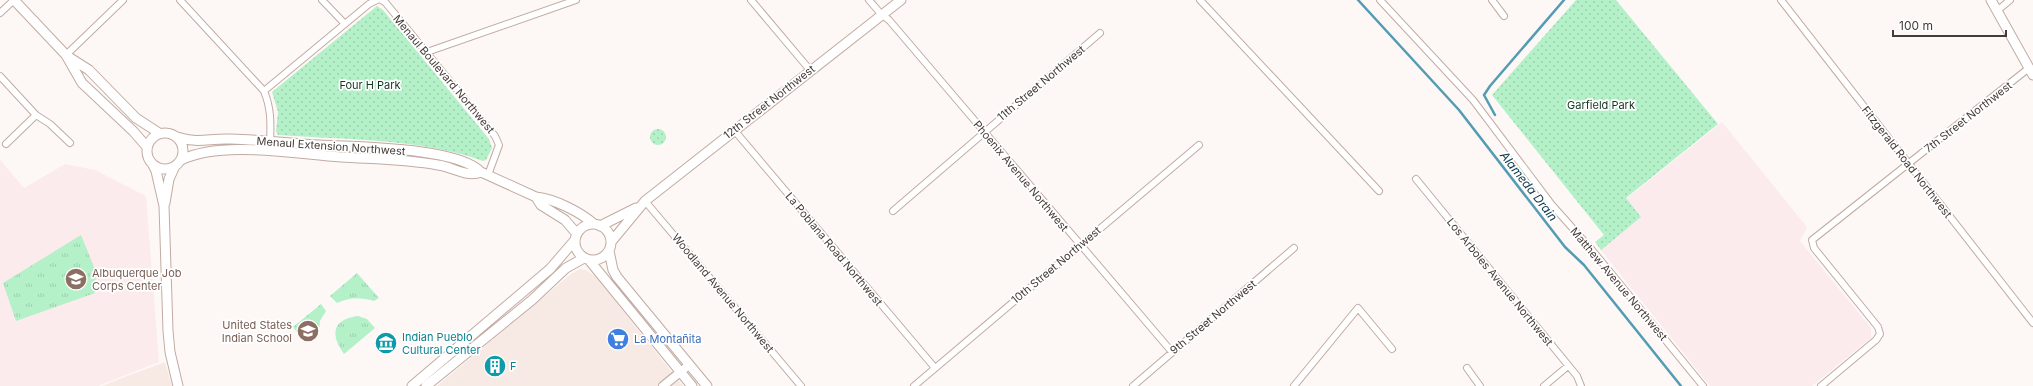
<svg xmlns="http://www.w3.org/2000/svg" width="2033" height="386" font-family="Inter,sans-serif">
<defs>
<pattern id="grass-tufts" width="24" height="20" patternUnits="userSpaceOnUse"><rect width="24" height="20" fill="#b4f1c8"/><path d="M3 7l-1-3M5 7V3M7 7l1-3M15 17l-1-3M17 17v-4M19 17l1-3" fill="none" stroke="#9ccfac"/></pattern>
<pattern id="park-dots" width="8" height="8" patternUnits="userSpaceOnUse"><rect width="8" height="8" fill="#b4f1c8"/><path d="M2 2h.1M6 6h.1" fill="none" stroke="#9ccfac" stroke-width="1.8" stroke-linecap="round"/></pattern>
</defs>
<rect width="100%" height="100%" fill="#fdf8f6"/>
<path fill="#f7eae5" d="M580 269 586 270 596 277 683 386H437L571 274Z
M165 362 172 386H102L114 381Z"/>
<path fill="#fcebec" d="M1722 122 1807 227 1800 241 1871 328V338L1812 386H1710L1600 249 1640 218 1625 200Z
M0 160 24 188 65 164 95 170 146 196 159 362 98 386H0Z"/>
<path fill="url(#grass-tufts)" d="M81 235 96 272 95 293 16 321 3 283Z
M357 273 379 298 374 301C360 297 350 297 337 303L330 296Z
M321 304 326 311 320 321 318 334 305 343 293 327Z
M358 316 367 319 375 328 344 354C330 335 332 319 358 316Z"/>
<path fill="url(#park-dots)" d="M1576 0H1616L1718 124 1626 198 1641 217 1601 250 1595 242 1604 235 1492 95Z
M377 6 383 10 489 139 492 148 486 160 483 161C420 138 344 140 278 135L276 131 278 112 272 92Z
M650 137a8 8 0 1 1 16 0a8 8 0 1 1-16 0Z"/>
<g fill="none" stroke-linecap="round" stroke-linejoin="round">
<path stroke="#549bb4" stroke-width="2.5" d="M1358 0 1459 110 1565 247 1584 265 1681 386
M1495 115 1484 95 1490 86 1564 0"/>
<g stroke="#c2aba2" stroke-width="8">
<path id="minor" d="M180 0 264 91C271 108 271 123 270 142
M322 0 345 24
M381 0 385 2 495 136 499 145 488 175
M751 0 810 70
M869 0 881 14 889 20 1172 352
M1200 0 1379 191
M1380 0 1473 100 1552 205 1592 250 1703 386
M1492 0 1504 16
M1781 0 2033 323
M1997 11 2010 0
M0 13 14 0
M427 52 576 0
M66 55 123 0
M0 76 36 115 50 124 70 143
M264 91 369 4 377 0
M734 130 935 368
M6 144 36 115
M1416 179 1577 376 1581 386
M645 201 801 386
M893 211 1100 33
M1467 368 1480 386
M914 386 1199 145
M1133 386 1294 248
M1294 386 1358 308 1392 349
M1544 386 1568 366
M1821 386 1876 340 1880 334 1878 327 1814 248 1812 240 2029 68"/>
</g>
<g stroke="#c2aba2" stroke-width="10">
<path id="tertiary" d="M663 386 689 365"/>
</g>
<g stroke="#c2aba2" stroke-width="11">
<path id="secondary" d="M14 0 66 55 82 83 133 131 147 147
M1991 0 2033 75
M67 56 89 70 136 118 159 133
M147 151a18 18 0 1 1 36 0a18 18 0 1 1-36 0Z
M177 137C199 144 209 138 231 139 260 140 289 143 319 145 355 147 457 147 481 172L536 197C555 199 580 212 594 224
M181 160C221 140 295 154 341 157 373 159 406 159 438 165 453 167 467 178 481 172
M153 165 156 171 164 206 168 331 170 352 178 386
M536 197 541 205 565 220 577 234
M165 203 169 179 175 166
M575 242a18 18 0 1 1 36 0a18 18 0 1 1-36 0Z
M600 226 636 208
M611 242 645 201 901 0
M609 251 613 270 617 277 707 386
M589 260 692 386
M412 386 550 269 575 240
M426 386 532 300 566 268 584 258"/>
</g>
<use href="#minor" stroke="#fff" stroke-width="6"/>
<use href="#tertiary" stroke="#fff" stroke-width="8"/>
<use href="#secondary" stroke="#fff" stroke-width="9"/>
</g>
<defs>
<g id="university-disc" transform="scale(1.15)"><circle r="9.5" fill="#8d6e63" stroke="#fff"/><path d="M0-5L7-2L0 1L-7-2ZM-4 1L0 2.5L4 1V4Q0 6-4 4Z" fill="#fff"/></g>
<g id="school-disc" transform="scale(1.15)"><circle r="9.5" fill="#8d6e63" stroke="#fff"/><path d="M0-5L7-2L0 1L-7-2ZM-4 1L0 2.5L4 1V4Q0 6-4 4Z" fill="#fff"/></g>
<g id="supermarket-disc" transform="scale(1.15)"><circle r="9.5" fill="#3f7fe0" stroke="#fff"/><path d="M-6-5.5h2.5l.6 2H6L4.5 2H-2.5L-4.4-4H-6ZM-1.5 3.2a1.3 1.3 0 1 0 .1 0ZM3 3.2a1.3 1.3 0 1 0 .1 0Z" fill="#fff"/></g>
<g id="museum-disc" transform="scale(1.15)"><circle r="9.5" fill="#0f9aa8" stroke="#fff"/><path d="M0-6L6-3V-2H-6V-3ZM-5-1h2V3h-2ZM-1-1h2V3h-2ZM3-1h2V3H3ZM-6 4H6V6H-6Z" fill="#fff"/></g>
<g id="building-disc" transform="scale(1.15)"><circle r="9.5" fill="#0f9aa8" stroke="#fff"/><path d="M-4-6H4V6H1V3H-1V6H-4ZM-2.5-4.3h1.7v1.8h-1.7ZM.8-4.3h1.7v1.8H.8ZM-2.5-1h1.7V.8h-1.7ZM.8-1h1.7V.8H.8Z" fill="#fff"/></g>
</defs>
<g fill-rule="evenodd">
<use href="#university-disc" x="76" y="279"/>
<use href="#school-disc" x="308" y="331"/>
<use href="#supermarket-disc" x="618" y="339"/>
<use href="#museum-disc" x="386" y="343"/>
<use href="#building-disc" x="495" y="366"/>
</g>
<g text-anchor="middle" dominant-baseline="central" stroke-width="3.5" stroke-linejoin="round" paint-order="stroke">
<g font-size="11" fill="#443a36" stroke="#fff">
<text transform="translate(444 74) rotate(50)">Menaul Boulevard Northwest</text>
<text transform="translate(1041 83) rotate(-40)">11th Street Northwest</text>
<text transform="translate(769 102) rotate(-38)">12th Street Northwest</text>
<text transform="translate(1968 117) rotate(-38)">7th Street Northwest</text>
<text transform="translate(331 146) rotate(4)">Menaul Extension Northwest</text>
<text transform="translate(1907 162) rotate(52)">Fitzgerald Road Northwest</text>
<text transform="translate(1021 176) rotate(50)">Phoenix Avenue Northwest</text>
<text transform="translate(834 249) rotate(50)">La Poblana Road Northwest</text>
<text transform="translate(1056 265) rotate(-40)">10th Street Northwest</text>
<text transform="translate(1500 282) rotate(51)">Los Arboles Avenue Northwest</text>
<text transform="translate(1619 284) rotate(50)">Matthew Avenue Northwest</text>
<text transform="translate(723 293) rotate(50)">Woodland Avenue Northwest</text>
<text transform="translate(1213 317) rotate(-40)">9th Street Northwest</text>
</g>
<g font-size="11" fill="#113520" stroke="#fff">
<text x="370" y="85">Four H Park</text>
<text x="1601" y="105">Garfield Park</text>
</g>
<g font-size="11" fill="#785e54" stroke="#fff" text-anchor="start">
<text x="92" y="273">Albuquerque Job<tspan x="92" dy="13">Corps Center</tspan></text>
<text x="292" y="325" text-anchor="end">United States<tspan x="292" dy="13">Indian School</tspan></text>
</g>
<g font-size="11" fill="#0d838f" stroke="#fff" text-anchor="start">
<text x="402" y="337">Indian Pueblo<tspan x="402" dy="13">Cultural Center</tspan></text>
<text x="510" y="366">F</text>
</g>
<g font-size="11" fill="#366cbe" stroke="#fff" text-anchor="start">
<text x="634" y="339">La Montañita</text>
</g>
<g font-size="12" font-style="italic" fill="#0a3a4a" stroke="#fff">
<text transform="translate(1529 186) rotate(52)">Alameda Drain</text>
</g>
</g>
<path d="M1893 30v6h113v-6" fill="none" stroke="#443a36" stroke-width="2"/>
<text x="1899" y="30" font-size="12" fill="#443a36" stroke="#ffffff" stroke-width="3" paint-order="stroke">100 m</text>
</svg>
